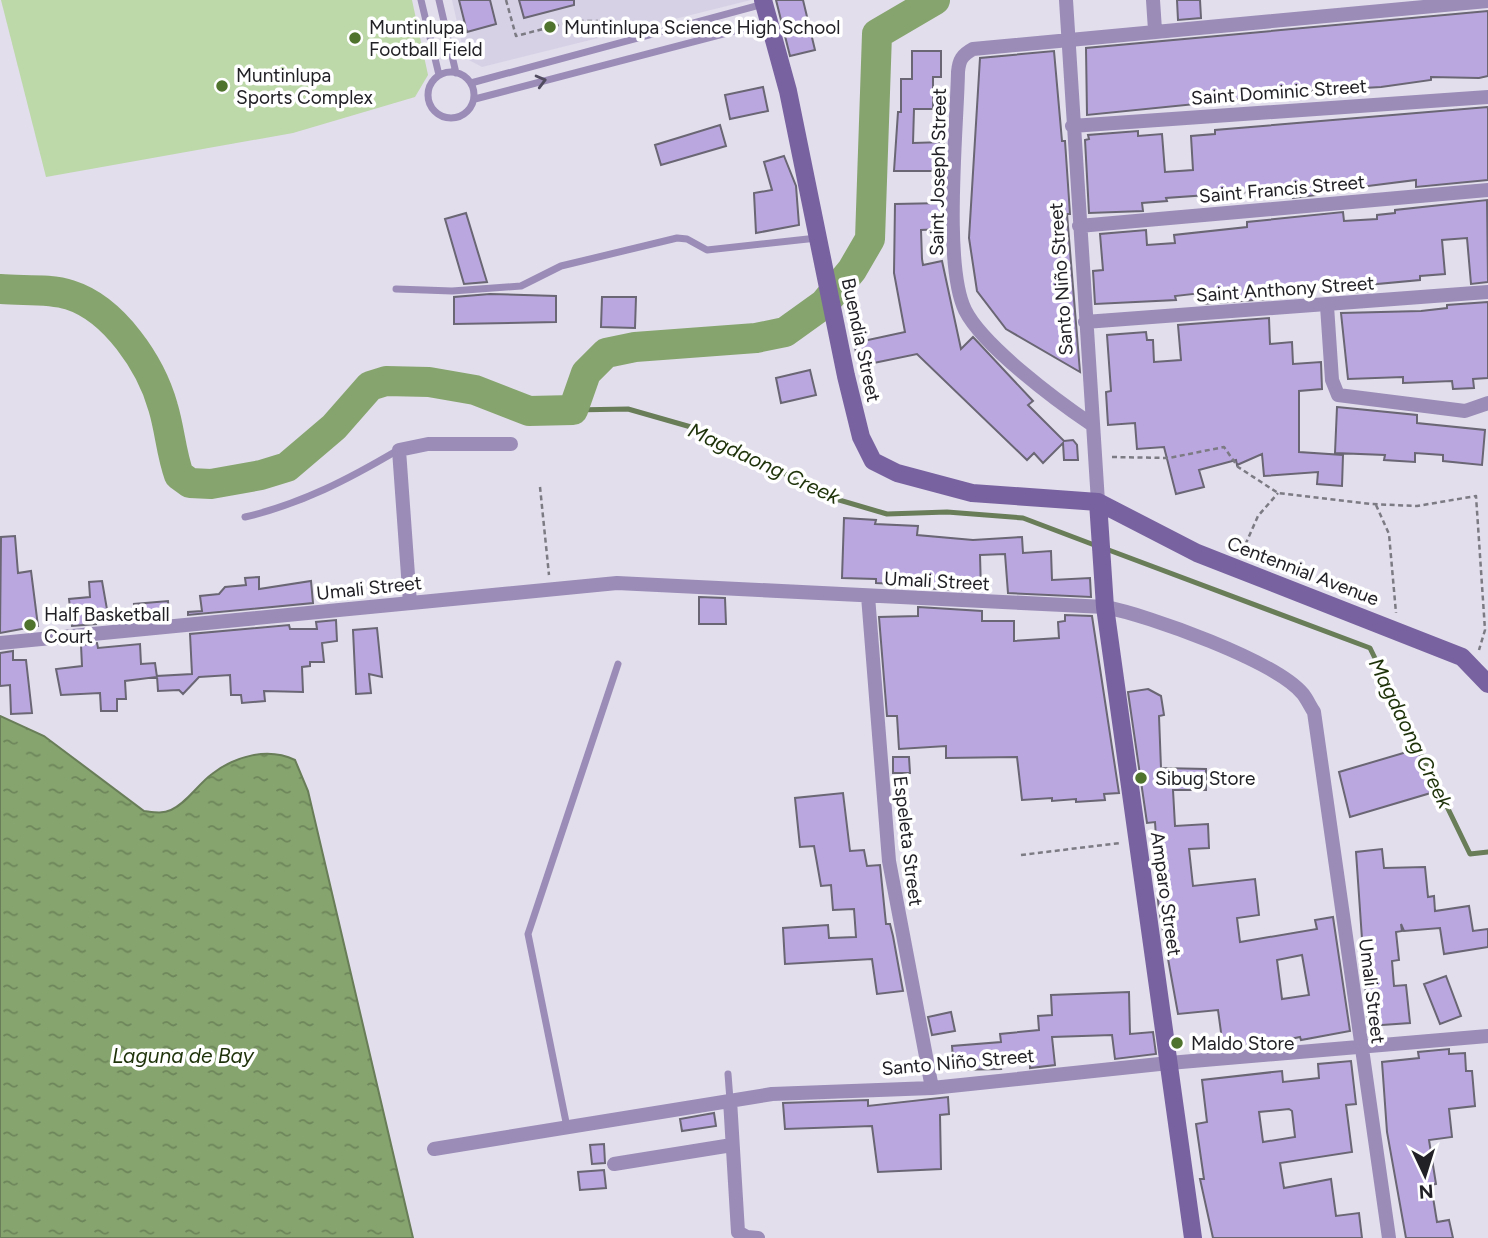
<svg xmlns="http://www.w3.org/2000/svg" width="1488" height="1238" font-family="Figtree,sans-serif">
<defs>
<pattern id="water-ripples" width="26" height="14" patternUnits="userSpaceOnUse" patternTransform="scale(1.75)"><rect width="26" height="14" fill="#86a46e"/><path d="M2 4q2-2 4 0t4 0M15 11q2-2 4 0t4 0" fill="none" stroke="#6d855a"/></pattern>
</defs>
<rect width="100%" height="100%" fill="#e2deec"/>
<path fill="#d7d1e6" d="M452 0H751L482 67 465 58Z"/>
<path fill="#bdd8a9" d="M1 0H412L428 75 415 97 293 133 46 177Z"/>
<path fill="url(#water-ripples)" stroke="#687d58" stroke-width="2" d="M0 716 44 736 144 811C153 812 162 814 171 810 187 803 198 784 212 774 235 756 268 747 295 760L308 791 413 1238H0Z"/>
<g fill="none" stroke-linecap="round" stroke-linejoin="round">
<path stroke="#687d58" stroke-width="5" d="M573 410 628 409 691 427 755 457 822 495 887 514 947 512 1023 518 1097 546
M1106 549 1370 648 1470 854 1488 852"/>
<path stroke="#86a46e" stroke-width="30" d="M0 289C22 291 49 288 70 295 114 309 151 364 163 407 170 430 171 453 179 475L190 483 211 484 261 475 287 467 334 427 370 386 386 381 429 382 475 390 529 411 573 410 586 373 606 353 635 347 756 338 785 332 824 304 852 270 870 239 877 34 935 0"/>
</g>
<path fill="#baa7e0" stroke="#6a6673" stroke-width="2" fill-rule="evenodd" d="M459 0H490L496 24 467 32Z
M519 0H574V5L524 18Z
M776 0H803L815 50 790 56Z
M1177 0H1200L1201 18 1178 20Z
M1488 11V76L1479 78 1431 77V80L1381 87 1259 94 1235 100 1087 115 1086 48Z
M912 51H941V77H933V109H914L913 143 944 142V171H894L898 112H901V79H912Z
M1054 51 1062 141H1065L1070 214H1067L1080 372 1006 329 977 291 969 238 980 58Z
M763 87 768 111 730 119 725 95Z
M1488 107V180L1416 187V180L1368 186H1316L1317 195 1293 198 1292 189 1166 198 1167 201 1142 203 1143 211 1089 213 1085 140 1089 139 1088 135 1138 131V136L1162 134 1165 172 1193 170 1191 136 1215 134V130Z
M720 125 726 146 661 165 655 145Z
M784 156 796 186 799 225 756 233 754 193 772 190 764 162Z
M1487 200 1488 282 1471 284 1467 238 1442 240 1445 274 1420 276V280L1367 285 1368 291 1350 293 1349 282 1311 285V289L1267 291V299L1202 304 1201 293 1175 296 1176 300 1095 304 1093 271 1103 270 1100 234 1146 230 1147 245 1175 243 1174 235 1247 227V222L1343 212 1344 221 1377 219V215L1395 213V210Z
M943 203V229L921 230 922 259 923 265 942 261 961 349 973 337 1033 401 1028 405 1064 441 1073 440 1077 445 1078 460H1064L1063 443 1043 463 1034 453 1027 460 917 354 859 366 854 343 905 332 894 273 895 204Z
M466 213 487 282 464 284 445 219Z
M490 294 556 296V322L454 324V297Z
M602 297H636L635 328 601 327Z
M1488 302V378L1473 379 1474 388 1453 389 1452 381 1403 383V377L1348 379 1341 313 1421 311 1447 308V305Z
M1269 318 1270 344 1292 342 1293 364 1321 362 1322 389 1299 391V452L1343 455 1342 486 1317 484 1318 472 1264 476 1262 454 1237 465 1236 460 1199 470 1204 487 1176 494 1164 447 1137 449 1135 423 1108 425 1106 392 1111 391 1107 335 1146 332 1147 340H1153L1154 362 1181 360 1178 325Z
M810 370 816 395 781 403 776 378Z
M1337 407 1417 415V423L1485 430 1482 465 1443 461V455L1415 453V462L1384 460 1385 455 1335 453Z
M844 518 876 520 875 524 918 526 917 535 973 540 1022 537 1023 553 1051 551 1052 580 1090 578 1091 597 1008 593 1005 554 980 555 981 591 896 587V584L876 583V579L842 578Z
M15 536 18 573 31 571 38 626 0 633 1 537Z
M259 577V589L311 581 313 603 188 615V612L202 611 200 596 219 594 225 587 246 585 245 578Z
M102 581 108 615 95 616 96 624 72 626 69 599 90 597 89 582Z
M699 597 725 598 726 624H699Z
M168 601 169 615 136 618 134 604Z
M918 607 982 611V621H1014V641L1059 638 1058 622 1065 621V615L1092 616 1119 793 1104 794 1105 800 1076 802V799L1052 801V798L1022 800 1017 757 946 758V746L899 749 897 716H887L879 617 918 616Z
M336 620 337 641 322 643 324 662H310V666L302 667 303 692 264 691 265 701 242 703 241 695H231L230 675 199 677 183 694 179 690 158 691 157 676 192 674 190 634 289 625 290 629H317L316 622Z
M377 628 382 677 369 674 371 693 356 694 353 630Z
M97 643 98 648 140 644 141 664 155 663 157 677 125 681 126 699H117V711H101L100 693 61 695 56 669 82 666 81 645Z
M13 651V660H26L32 713 11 714 10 685 0 686V653Z
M1148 689 1161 696 1164 715 1159 716 1161 768 1206 769V790H1173L1175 826 1208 824 1209 848 1189 849 1193 886 1255 879 1259 915 1237 918 1240 942 1317 929 1315 920 1333 917 1350 1031 1301 1040 1300 1037 1266 1044 1223 1047 1218 1010 1178 1014 1159 909 1157 892 1166 891 1161 851H1157L1155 822 1147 823 1128 692ZM1302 955 1309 995 1282 999 1277 960Z
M1417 749 1434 792 1350 817 1339 772Z
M893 757H909L910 773H893Z
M843 793 850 851 864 850 867 866 880 865 886 924H890L893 936 903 991 877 994 872 959 785 964 783 928 828 925 829 938 856 937 854 909 833 910 831 885 821 886 814 846 800 847 795 798Z
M1382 849 1384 868 1425 867 1428 897 1434 896 1435 911 1469 906 1473 931 1488 929V947L1444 954 1440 928 1404 931 1401 924 1402 931 1396 932 1399 960 1392 961 1394 986 1406 985 1410 1023 1368 1026 1356 852Z
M1446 976 1461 1016 1440 1024 1424 984Z
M1129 992 1130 1034 1153 1032 1156 1054 1115 1059 1112 1035 1052 1037 1055 1065 1030 1068V1063L1000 1065 1001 1069 954 1070 952 1046 1001 1042 1000 1034 1039 1030 1038 1016 1052 1015 1051 995Z
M951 1012 955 1031 932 1035 928 1017Z
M1449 1049V1054L1465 1053 1466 1071H1472L1475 1106 1449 1109 1452 1137 1429 1140 1436 1184 1431 1185 1437 1222 1449 1220 1453 1238H1406L1387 1132 1382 1062 1419 1058 1418 1052Z
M1351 1061 1356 1104 1346 1105 1352 1152 1280 1163 1284 1188 1331 1179 1336 1216 1359 1213 1362 1238H1213L1200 1179H1204L1196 1124 1207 1122 1202 1080 1282 1071 1283 1082 1319 1078 1318 1064ZM1289 1109 1292 1111 1295 1137 1263 1142 1259 1112Z
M948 1097 949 1114 940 1115 941 1169 878 1172 872 1126 785 1129 783 1103 868 1100V1106Z
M714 1113 716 1126 682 1131 680 1119Z
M604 1144 605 1163 592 1164 590 1145Z
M604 1170 606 1188 580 1190 578 1172Z"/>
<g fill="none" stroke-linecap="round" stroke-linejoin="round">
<path stroke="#7c7a83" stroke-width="2.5" stroke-dasharray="5 3.5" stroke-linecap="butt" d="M506 0 516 36 574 21H598
M1112 457 1169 458 1224 447 1238 467 1278 493 1371 504 1417 506 1476 496 1485 630 1479 650
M540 487 549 575
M1376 505 1389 534 1396 613
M1242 552 1258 516 1278 493
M1021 855 1120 843"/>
<path stroke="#9a8cb7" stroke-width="7" d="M421 0 439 75
M439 0 456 73
M428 95a23 23 0 1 1 46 0a23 23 0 1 1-46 0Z
M471 83 764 4
M475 99 769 22
M396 289 452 291 521 286 561 266 677 238 687 239 707 250 817 238
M245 517C301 504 349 479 398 450
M728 1074 730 1100
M567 1127 528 934 618 664"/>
<path stroke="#9a8cb7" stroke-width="14" d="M1066 0 1098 502
M1153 0 1155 30
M1072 126 1488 97
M1079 226 1488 190
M1327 306 1332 380 1338 395 1465 411 1488 403
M1085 322 1488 292
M1091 424C1057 401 983 346 965 310 943 264 957 127 958 72 959 60 962 55 973 49L1488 1
M868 596 889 861 932 1088
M410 603 399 450 428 444H511
M0 643 617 583 1105 607C1148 615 1276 661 1303 694 1307 699 1310 706 1314 712L1389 1238
M730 1100 738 1232 747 1237 758 1238
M434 1149 772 1094 932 1088 1169 1063 1488 1036
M614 1164 732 1145"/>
<path stroke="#7862a0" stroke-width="18" d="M763 0 788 91 846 376 861 437 873 461 897 473 972 493 1098 502 1197 553 1462 657 1488 684
M1098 502 1105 607 1193 1238"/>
</g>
<defs><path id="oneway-chevron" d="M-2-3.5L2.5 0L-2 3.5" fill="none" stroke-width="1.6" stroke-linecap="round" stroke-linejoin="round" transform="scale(1.75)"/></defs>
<use stroke="#524c60" href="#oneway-chevron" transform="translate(541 81) rotate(-15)"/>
<g fill="#4f732c" stroke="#fff" stroke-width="2.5">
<circle cx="550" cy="27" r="7"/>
<circle cx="355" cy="38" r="7"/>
<circle cx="222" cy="86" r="7"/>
<circle cx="30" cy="625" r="7"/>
<circle cx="1141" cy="778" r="7"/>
<circle cx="1177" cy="1043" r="7"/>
</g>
<g text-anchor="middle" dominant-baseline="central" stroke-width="7" stroke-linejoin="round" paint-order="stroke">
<g font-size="19" fill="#222126" stroke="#fff" text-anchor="start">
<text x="369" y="27">Muntinlupa<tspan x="369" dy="22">Football Field</tspan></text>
<text x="564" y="27">Muntinlupa Science High School</text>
<text x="236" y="75">Muntinlupa<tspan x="236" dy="22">Sports Complex</tspan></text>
<text x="44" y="614">Half Basketball<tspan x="44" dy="22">Court</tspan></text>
<text x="1155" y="778">Sibug Store</text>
<text x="1191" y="1043">Maldo Store</text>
</g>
<g font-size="19" fill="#222126" stroke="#fff">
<text transform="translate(1279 92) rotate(-4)">Saint Dominic Street</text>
<text transform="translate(938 172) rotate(-89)">Saint Joseph Street</text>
<text transform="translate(1282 189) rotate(-5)">Saint Francis Street</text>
<text transform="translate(1061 279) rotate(-94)">Santo Niño Street</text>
<text transform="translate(1285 289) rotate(-4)">Saint Anthony Street</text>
<text transform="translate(861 340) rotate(78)">Buendia Street</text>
<text transform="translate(1303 571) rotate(21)">Centennial Avenue</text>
<text transform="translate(937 581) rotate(3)">Umali Street</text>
<text transform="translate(369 588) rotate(-6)">Umali Street</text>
<text transform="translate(908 841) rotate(83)">Espeleta Street</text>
<text transform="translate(1166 894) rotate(82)">Amparo Street</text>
<text transform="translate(1372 991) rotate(83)">Umali Street</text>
<text transform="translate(958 1062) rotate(-5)">Santo Niño Street</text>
</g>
<g font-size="21" font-style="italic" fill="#1e320a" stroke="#fff">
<text transform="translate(764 463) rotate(25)">Magdaong Creek</text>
<text transform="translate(1411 733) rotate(64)">Magdaong Creek</text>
<text x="183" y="1055">Laguna de Bay</text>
</g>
</g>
<g transform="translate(1425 1175) rotate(176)" stroke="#ffffff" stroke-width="5" paint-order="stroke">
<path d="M0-5L12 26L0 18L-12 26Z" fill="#222126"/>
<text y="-10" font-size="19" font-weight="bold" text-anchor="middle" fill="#222126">N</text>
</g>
</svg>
